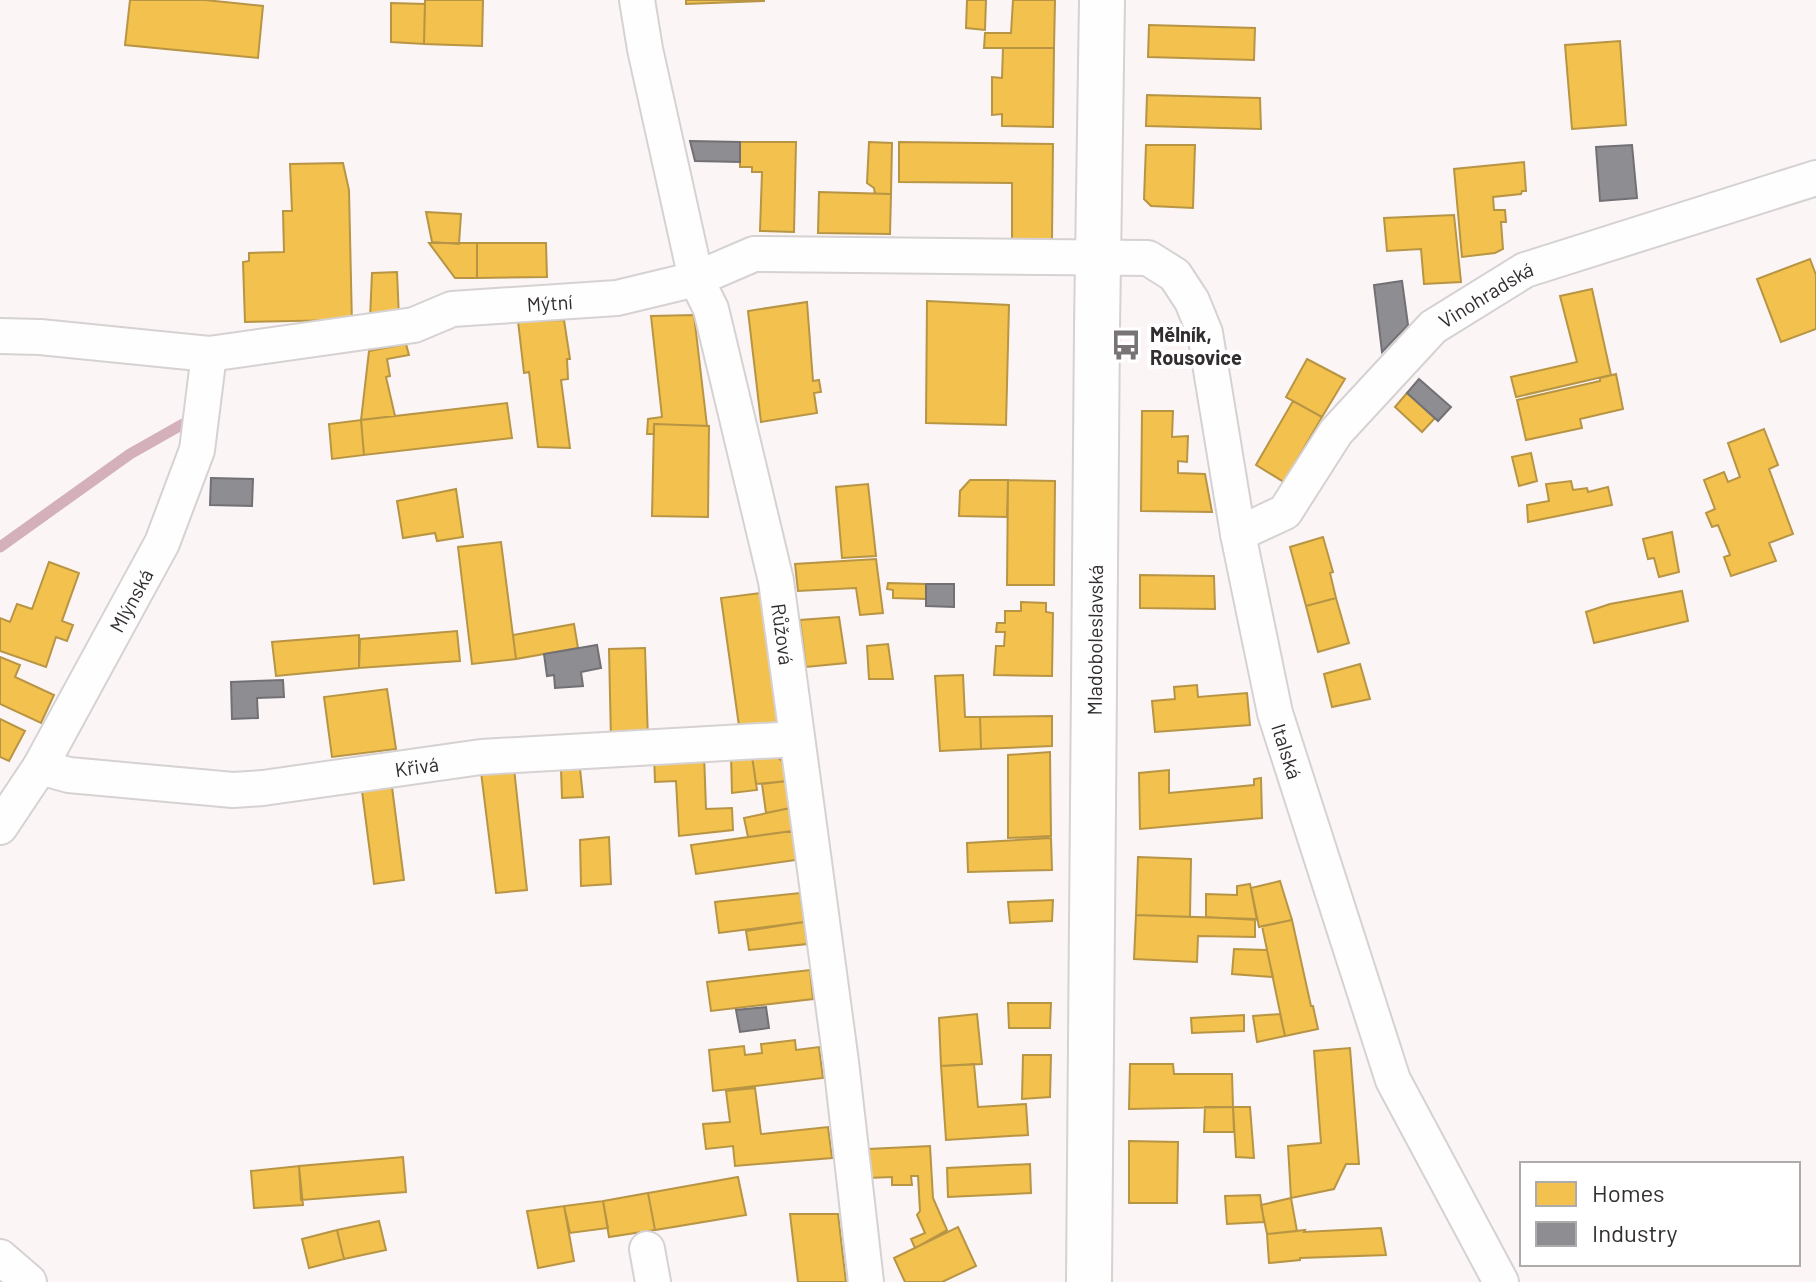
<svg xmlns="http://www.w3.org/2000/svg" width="1816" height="1282" font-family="Barlow,sans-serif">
<rect width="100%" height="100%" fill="#fbf5f6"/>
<path fill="#f2c14e" stroke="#b89544" stroke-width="2" d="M130 0H205L263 6 258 58 125 45Z
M425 0H483L482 46 424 44Z
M686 0H764V1L686 4Z
M967 0H986L985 30 966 28Z
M1013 0H1055L1054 48H984L985 33H1011Z
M391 3 425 4 424 44 391 42Z
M1149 25 1255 28 1254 60 1148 57Z
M1620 41 1626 125 1572 129 1565 45Z
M1003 48H1054L1053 127 1002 126V114L992 115V77L1002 78Z
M1147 95 1260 98 1261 129 1146 126Z
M740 142H796L794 232 760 231 762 172H752V167H740Z
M869 142 892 143 891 194H875L874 188 867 183Z
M899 142 1053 144 1052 239H1012V183L899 182Z
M1146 145H1195L1193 208 1151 206 1144 199Z
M1524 162 1526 191H1522L1521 194 1493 197 1494 210H1505L1506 222H1501L1503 249 1495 253 1462 257 1454 169Z
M343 163 349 190 352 325 344 320 245 322 243 262 249 261V253L284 252 283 211H292L290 164Z
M819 192 891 194 890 234 818 233Z
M426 212 461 214 459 244 432 242Z
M1454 215 1461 282 1424 284 1421 249 1387 251 1384 218Z
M429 243H477V278H455Z
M477 243H546L547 277 477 278Z
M1810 259 1816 275V329L1781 342 1757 279Z
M397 272 399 318 370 319 372 273Z
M1592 289 1611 375 1516 397 1511 377 1577 362 1560 296Z
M927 301 1009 305 1006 425 926 423Z
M807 302 813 381 819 380 821 392 814 393 817 413 761 422 748 311Z
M694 315 707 426 654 424V434H647L648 419 662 417 651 316Z
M564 320 570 359H567L568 379 561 380 570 448 538 447 529 372 524 373 518 321Z
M406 344 409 355 387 359 390 376 386 377 395 416 361 420 369 351Z
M1307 359 1345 379 1322 417 1286 397Z
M1616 374 1623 409 1580 419 1582 428 1526 440 1517 400 1600 381V378Z
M1407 393 1435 418 1422 432 1395 407Z
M1293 401 1322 417 1284 482 1256 465Z
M507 403 512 438 364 455 361 420Z
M1142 411H1173L1172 437 1188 436 1187 462 1178 461V473L1205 474 1212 512 1141 511Z
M361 420 364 455 332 459 329 424Z
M654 424 709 426 708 517 652 516Z
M1764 429 1778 465 1769 469 1793 534 1769 543 1776 561 1731 576 1724 557 1730 555 1729 552 1718 525 1712 527 1706 513 1715 509 1704 480 1724 472 1728 482 1740 477 1728 443Z
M1531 453 1537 481 1519 486 1512 457Z
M970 480H1008L1007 517 959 516 960 491Z
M1008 480 1055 481 1054 585H1007Z
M1571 481 1573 490 1587 488 1588 492 1608 487 1612 505 1528 522 1527 505 1549 501 1546 484Z
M868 484 876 556 842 558 836 487Z
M456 489 463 537 437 541 435 533 403 538 397 501Z
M1672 532 1679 572 1659 577 1654 558 1648 559 1643 539Z
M1323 537 1333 572 1330 573 1336 598 1306 606 1290 547Z
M501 542 516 659 472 664 458 547Z
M876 559 883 613 860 615 856 588 798 591 795 564Z
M49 562 79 573 62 621 73 625 67 641 56 637 46 667 0 651V618L10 622 17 604 32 609Z
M1140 575 1214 576 1215 609 1140 608Z
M888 583 926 584V599L893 598V590L887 589Z
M1682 591 1688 621 1594 643 1586 612 1610 604Z
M760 593 779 733H740L721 598Z
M1336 598 1349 643 1318 652 1306 606Z
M1021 602 1046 603V612L1053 613 1052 676 994 675 996 646H1004L1005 632H996L997 623H1005V611H1021Z
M839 617 846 663 806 667 800 620Z
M574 624 578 648 516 659 513 635Z
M457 631 460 661 359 668 360 639Z
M359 635V668L276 676 272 642Z
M888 644 893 679H869L867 646Z
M645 648 648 740 611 741 609 649Z
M0 657 20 665 15 677 54 695 41 723 0 704Z
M1360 664 1370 699 1332 707 1324 674Z
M963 675 965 717H980L981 749 940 751 935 676Z
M1197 685 1198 697 1247 693 1250 725 1155 732 1152 701 1175 699 1174 687Z
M387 689 396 749 332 757 324 697Z
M1052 716V746L981 749 980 717Z
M0 719 25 731 9 761 0 757Z
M1050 752 1051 836 1008 838V755Z
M704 753 706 809 732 808 733 830 679 836 676 781 655 782 654 754Z
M731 756H752L757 790 732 793Z
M752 756H776L782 761 787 781 756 784Z
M579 759 583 797 562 798 561 769Z
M514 768 527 890 496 893 481 772Z
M1169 770V793L1254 785V779L1261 778 1262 818 1140 829 1139 773Z
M787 781 790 808 766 813 762 784Z
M392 787 404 880 374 884 362 791Z
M790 808 792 831 748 837 744 818Z
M792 831 796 860 696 874 691 845Z
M609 837 611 884 581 886 580 840Z
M1051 838 1052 870 968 872 967 843Z
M1138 857 1191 859 1190 917 1136 915Z
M1280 881 1292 920 1259 927 1251 888Z
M1250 884 1257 920 1206 917V894L1237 895V886Z
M800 893 804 922 719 933 715 902Z
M1053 900 1052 921 1010 923 1008 902Z
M1136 915 1255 919V937L1198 936 1197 962 1134 959Z
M1292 920 1311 1006H1313L1318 1029 1285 1036 1262 926Z
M804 922 807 944 749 950 746 931Z
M1234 949 1267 950 1273 977 1232 974Z
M810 970 813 999 711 1011 707 982Z
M1008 1003H1051L1050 1028H1009Z
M977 1014 982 1064 941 1066 939 1018Z
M1280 1014 1285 1036 1257 1042 1253 1016Z
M1244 1015V1031L1192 1033 1191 1018Z
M795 1040 796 1050 819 1047 823 1078 713 1091 709 1050 744 1046 745 1055 762 1053 761 1044Z
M1350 1048 1359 1164H1346L1334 1189 1291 1198 1288 1146 1321 1143 1314 1051Z
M1023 1055H1051L1050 1097 1022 1099Z
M974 1064 978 1107 1026 1104 1028 1135 946 1140 941 1066Z
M1130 1064H1173L1174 1074H1232L1233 1107 1129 1109Z
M755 1088 761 1134 828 1127 832 1158 735 1166 733 1146 706 1149 703 1124 730 1122 726 1091Z
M1205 1107H1233L1234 1132H1204Z
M1233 1107H1250L1254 1158 1236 1157Z
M1129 1141 1178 1142 1177 1203H1129Z
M930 1146 933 1198 947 1230 915 1248 911 1239 925 1233 917 1215 920 1211 918 1176H911L912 1185H892V1177L868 1178V1149Z
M403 1157 406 1192 301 1200 299 1166Z
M1030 1164 1031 1193 948 1197 947 1168Z
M299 1166 303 1205 254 1208 251 1171Z
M738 1177 746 1215 655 1230 648 1193Z
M648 1193 655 1230 609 1237 603 1201Z
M1260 1195 1264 1222 1227 1224 1225 1196Z
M1291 1198 1297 1231 1267 1234 1261 1205Z
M603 1201 608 1228 570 1233 564 1206Z
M564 1206 574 1261 538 1268 527 1211Z
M790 1214H838L846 1282H798Z
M379 1221 386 1250 344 1259 337 1230Z
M958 1227 976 1266 942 1282H905L894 1258Z
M1381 1228 1386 1255 1300 1258V1260L1269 1263 1267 1234 1305 1230 1304 1232Z
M337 1230 344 1259 309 1268 302 1239Z"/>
<path fill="#8d8d92" stroke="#727074" stroke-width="2" d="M690 141 740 142V162L695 161Z
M1632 145 1637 198 1600 201 1596 147Z
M1402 281 1408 325 1382 352 1374 285Z
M1419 379 1451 407 1438 421 1407 393Z
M211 478 253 479 252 506 210 505Z
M926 584H954V607L926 606Z
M597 645 601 668 581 672 583 686 555 688 554 675 547 676 544 654Z
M283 680 284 697 257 698 258 718 232 719 231 682Z
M766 1007 769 1028 740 1032 736 1010Z"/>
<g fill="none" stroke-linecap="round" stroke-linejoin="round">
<path stroke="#d4b0ba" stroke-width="11" d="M0 547 130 454 183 424"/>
<g stroke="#d6d1d2" stroke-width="38">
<g id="minor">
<path id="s1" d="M637 0 645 49 696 279 711 309 776 581 841 1062 866 1282"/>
<path id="s2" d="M0 336 40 337 209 354 414 325 452 309 617 298 696 279 754 254 1148 258 1175 275 1192 301 1205 333 1238 534 1275 713 1393 1080 1501 1282"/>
<path id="s3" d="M1238 534 1285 512 1336 432 1433 327 1525 270 1816 178"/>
<path id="s4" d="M40 767 69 775 233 790 263 788 481 757 796 739"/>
<path id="s5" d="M0 827 40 767 162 543 197 450 209 354"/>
<path d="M647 1249 653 1282"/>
<path d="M0 1257 29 1282"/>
</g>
</g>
<g stroke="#d6d1d2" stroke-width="48">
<g id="primary">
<path id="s6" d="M1089 1282 1097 327 1102 0"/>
</g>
</g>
<use href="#minor" stroke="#fefefe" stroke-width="34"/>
<use href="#primary" stroke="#fefefe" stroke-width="44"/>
</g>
<defs>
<g id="bus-bare" transform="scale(2.4)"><path d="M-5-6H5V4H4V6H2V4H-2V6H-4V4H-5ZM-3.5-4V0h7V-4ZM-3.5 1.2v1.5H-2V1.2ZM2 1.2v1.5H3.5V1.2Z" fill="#787374" stroke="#fff" stroke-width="2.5" paint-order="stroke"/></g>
</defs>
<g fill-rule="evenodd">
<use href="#bus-bare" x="1126" y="345"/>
</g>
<g text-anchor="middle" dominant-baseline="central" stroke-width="8" stroke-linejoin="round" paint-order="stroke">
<g font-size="20" fill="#322d2e" stroke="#fff">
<text stroke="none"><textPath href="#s3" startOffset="352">Vinohradská</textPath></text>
<text stroke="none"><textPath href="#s2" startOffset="556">Mýtní</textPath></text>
<text stroke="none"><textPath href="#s5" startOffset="262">Mlýnská</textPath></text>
<text stroke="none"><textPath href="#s1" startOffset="652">Růžová</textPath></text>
<text stroke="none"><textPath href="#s6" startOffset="642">Mladoboleslavská</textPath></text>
<text stroke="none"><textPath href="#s2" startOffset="1686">Italská</textPath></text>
<text stroke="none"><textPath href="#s4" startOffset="380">Křivá</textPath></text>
</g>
<g font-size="20" font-weight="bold" fill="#322d2e" stroke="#fff" text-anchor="start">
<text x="1150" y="334">Mělník,<tspan x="1150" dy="23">Rousovice</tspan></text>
</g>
</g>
<rect x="1520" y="1162" width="280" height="104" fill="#ffffff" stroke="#adabab" stroke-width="2"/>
<rect x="1536" y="1182" width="40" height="24" fill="#f2c14e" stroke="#adabab" stroke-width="2"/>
<text x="1592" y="1202" font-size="24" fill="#322d2e">Homes</text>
<rect x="1536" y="1222" width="40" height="24" fill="#8d8d92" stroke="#adabab" stroke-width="2"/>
<text x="1592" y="1242" font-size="24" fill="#322d2e">Industry</text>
</svg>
